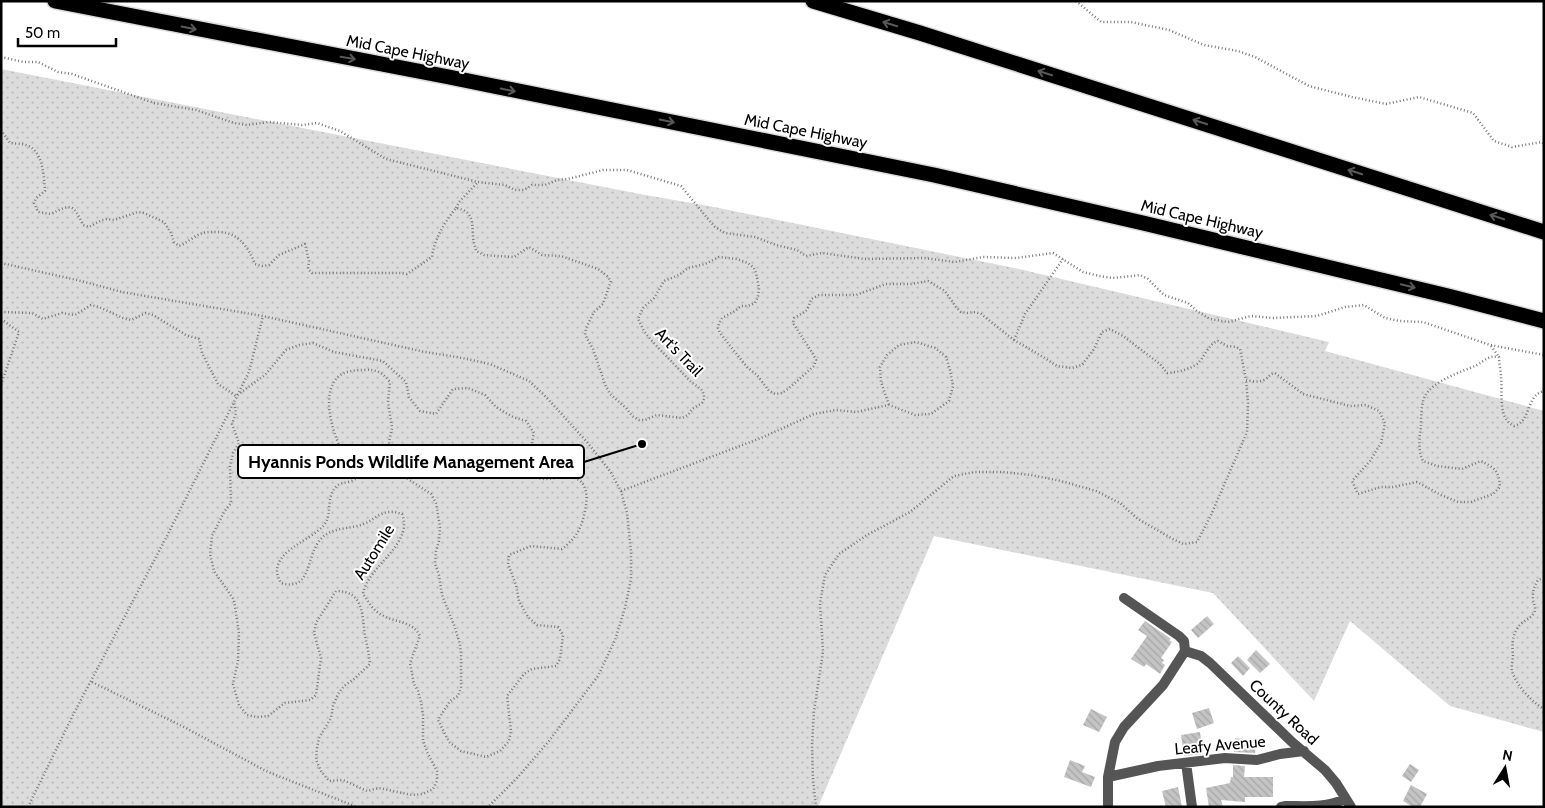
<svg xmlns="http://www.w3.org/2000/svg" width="1545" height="808" font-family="Cabin,sans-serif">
<defs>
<pattern id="park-dots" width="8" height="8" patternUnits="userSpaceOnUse" patternTransform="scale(1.25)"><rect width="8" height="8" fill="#dcdcdc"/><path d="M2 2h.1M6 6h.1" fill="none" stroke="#bbb" stroke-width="1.8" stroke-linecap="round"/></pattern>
<pattern id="building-back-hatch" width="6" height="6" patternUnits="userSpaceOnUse" patternTransform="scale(1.25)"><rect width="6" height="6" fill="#c4c4c4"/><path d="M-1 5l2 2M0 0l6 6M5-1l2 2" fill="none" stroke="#a7a7a7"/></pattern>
</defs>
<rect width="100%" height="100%" fill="#fff"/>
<path fill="url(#park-dots)" d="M1 69 640 194 714 207 1019 269 1329 342 1325 351 1544 411V732L1450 706 1350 621 1314 701 1213 593 934 536 818 807H1Z"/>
<path fill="url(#building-back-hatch)" d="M1207 616 1214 624 1198 638 1191 630Z
M1145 621 1171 639 1169 640 1172 642 1161 658 1164 660 1162 663 1165 665 1160 674 1146 664 1144 667 1131 659 1147 636 1138 630Z
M1256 650 1270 664 1260 673 1247 660Z
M1238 656 1250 668 1243 676 1231 663Z
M1209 708 1214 723 1197 729 1192 713Z
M1091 709 1107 717 1099 732 1083 725Z
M1200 732 1203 754 1184 756 1181 735Z
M1235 738 1257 741 1255 753 1234 752Z
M1070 760 1085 766 1082 772 1095 777 1091 787 1064 777Z
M1410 764 1419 770 1411 782 1402 776Z
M1233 765 1245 766 1244 777H1273V797H1245V802L1221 800 1223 807H1209L1206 788 1230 783 1231 777H1233Z
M1411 785 1427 794 1420 807H1413L1403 801Z
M1178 787 1182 807H1166L1162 791Z"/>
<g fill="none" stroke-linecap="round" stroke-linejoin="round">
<g stroke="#dbdbdb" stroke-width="18">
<path id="highway" d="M55 1 449 77 934 175 1143 223 1448 296 1544 321
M813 1 920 33 1544 232"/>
</g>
<path stroke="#777" stroke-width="2.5" stroke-dasharray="1 2.5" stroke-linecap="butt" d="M1076 1 1101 22H1131L1169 30 1204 45 1238 51 1255 57 1309 86 1352 97 1386 104 1419 97 1473 113 1494 141 1512 147 1542 142 1544 144
M1 57 24 62H38L58 72 72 74 154 103 196 110 234 123 247 125 269 122 302 125 317 123 340 131 386 159 478 182 505 185 515 190H524L532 185H545L557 180 568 179 603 170H627L681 186 708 219 715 227 725 233 755 237 776 245 797 250 806 256 822 253 865 259 924 258 955 262 983 257 1016 258 1053 253 1083 272 1099 276 1113 278 1140 275 1148 279 1164 295 1188 303 1198 312 1210 319 1228 322 1251 316 1272 318 1317 316 1345 307 1364 305 1385 318 1399 321 1423 322 1490 345 1544 355
M1 130 10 143C15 144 21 143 26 145 43 150 44 176 45 191L36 198 34 203 38 212 51 214C71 204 73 203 83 225L89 227 102 220 107 219 114 220 138 212 144 213 164 222 171 233 174 242 179 246C187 243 193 237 200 234 205 232 210 232 216 232 237 231 248 246 255 264L262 266 269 265 279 255 305 244 309 261 308 269 312 273H400L407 274 432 257C434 239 445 222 456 208 473 211 472 221 473 235 473 241 475 246 476 251L484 255 514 257 529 247 542 255 561 256 598 269 607 276 611 281 603 304 594 312 586 328 585 335 593 349 606 387 610 394 626 408 632 416 639 420H645L657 415 682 418 688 415 692 409 702 403 704 399V394L701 389 691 382 651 340 644 331 638 319 643 308 654 298 664 281 679 275 688 268 705 264 719 257 737 259 748 263 754 268 756 273 759 288 758 296 755 303 748 306H741L735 311 722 318 719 323 718 328 720 333 747 367 757 375 769 391 775 394 782 393 788 389 814 366 816 360 813 354 793 323 794 318C806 311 807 313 811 299L819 295H856L886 284H911L928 281 945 291 956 307 961 312 967 313 975 312 981 314 1014 340 1043 357 1057 366 1072 368 1082 365 1094 349 1102 332 1110 329 1123 336 1160 364 1167 373C1178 372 1188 370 1197 364 1205 357 1208 344 1218 341L1227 346 1236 347 1240 349 1246 380C1251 381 1258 383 1264 380 1269 378 1269 374 1275 373L1303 394 1350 406 1366 405 1379 411 1385 423 1381 443 1370 461 1352 481 1358 494 1381 487H1393L1417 482 1441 495 1458 502H1471L1493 494 1500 487C1499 471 1495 468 1481 461L1462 469 1437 466 1423 461C1418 451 1419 438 1421 427 1421 418 1421 404 1425 396 1432 382 1460 372 1475 366 1484 362 1487 355 1499 357 1499 364 1501 371 1501 377 1503 393 1497 418 1514 426 1532 421 1525 396 1544 391
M456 208 459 202 478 182
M1 263 81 281 122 292 263 316 425 352 457 357 490 364 529 381 545 396 587 442 610 471 621 491 627 513 631 551V579L625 608 615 640 598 676 549 741 517 778 488 807
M1 312 32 313 43 319 62 313 75 315 91 305 99 307 123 318 131 320 146 313 153 315 186 335 199 339 202 353 218 384 236 396 265 375 286 350 299 345 313 343 334 352 383 361 406 382 409 397 420 411 436 414 453 389 468 388 485 395 496 407 513 417 526 421 534 433 531 447 523 452 517 461 519 469C526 473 535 478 544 479 553 479 562 476 571 477 588 480 588 497 585 511 581 529 577 537 562 549L531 546 509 555 508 564 516 585 519 601 528 617 537 625 558 627 563 635 560 659 556 666 532 669 524 674 507 696 511 731 509 741 500 751 486 757 461 751 449 742 438 720 450 701 458 696 461 687V655L460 644 454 625 442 595 439 575 435 564 436 551 439 541 440 527 436 503 431 494 402 475 390 453 389 442 392 428 388 402 390 382C382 372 376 369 363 370 355 370 344 371 338 377 321 393 332 430 340 447 355 452 357 442 374 452 371 466 363 478 348 482 344 483 340 483 337 486 325 496 333 514 324 525 311 541 263 554 281 583 312 592 306 556 320 540 331 526 351 530 366 523 374 519 381 512 390 512 394 511 398 513 402 514 414 545 368 565 363 594 368 601 373 611 382 615 395 623 412 620 420 636L410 663 414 684 418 691 421 702 423 715V740L427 752 437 771V781L433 789 423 794 412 795 379 788 367 791 343 780 329 781 321 771 316 760 317 748 319 738 331 718 333 706 338 694 344 686 354 679 370 664C369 654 367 645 365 636 362 615 364 591 336 591L316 623 314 633 321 658 316 695 310 700 285 703 268 716 257 717 247 715 239 705 233 684 238 661 239 633 234 600 214 571 210 554 212 536 224 512 231 503 230 466 233 453 239 443 232 424 236 413 234 402
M1 319 19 332 1 385
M1014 340 1025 314 1063 259
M1491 346 1499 357
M621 491 761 438 814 414 836 410 856 412 889 405 915 415 931 414 949 401 953 386 950 370 946 357 935 348 916 342 899 345 887 355 880 367 881 382 889 405
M1544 578 1538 580C1535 585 1533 589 1533 595 1532 602 1537 607 1534 613 1530 620 1521 621 1517 629 1512 637 1512 646 1513 655 1513 660 1511 666 1512 671 1516 685 1532 702 1544 709
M92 682 182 726 268 772 357 807
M28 807 73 715 167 536 249 372 263 316
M816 807 813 779 812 745 814 711 823 652 820 603 825 575 839 554 867 535 910 512 954 476 975 472H1003L1031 475 1061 481 1096 491 1120 503 1138 519 1171 538 1183 544 1197 542 1211 515 1247 432 1248 403 1246 380"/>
<path stroke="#555" stroke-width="10" d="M1185 651 1201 656 1210 663 1292 742 1325 770 1336 783 1351 807
M1186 763 1192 807
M1108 777 1158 766 1225 758 1257 760 1280 754 1304 751
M1108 807V777L1115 742 1124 727 1163 685 1185 651 1184 641 1179 636 1124 598
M1281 807 1286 806C1308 806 1324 808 1345 799"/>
<use href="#highway" stroke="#000" stroke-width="15"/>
</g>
<defs><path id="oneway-shaft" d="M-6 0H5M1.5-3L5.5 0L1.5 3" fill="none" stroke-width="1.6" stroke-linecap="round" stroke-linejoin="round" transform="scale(1.25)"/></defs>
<g stroke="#595959">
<use href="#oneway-shaft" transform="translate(890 24) rotate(-163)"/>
<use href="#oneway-shaft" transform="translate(189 28) rotate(11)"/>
<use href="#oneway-shaft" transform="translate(348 58) rotate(10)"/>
<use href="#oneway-shaft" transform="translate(1045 73) rotate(-163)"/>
<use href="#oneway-shaft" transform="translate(508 90) rotate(12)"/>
<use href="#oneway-shaft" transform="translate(667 121) rotate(11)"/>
<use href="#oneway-shaft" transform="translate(1200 122) rotate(-162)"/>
<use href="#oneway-shaft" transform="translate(1355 172) rotate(-162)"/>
<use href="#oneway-shaft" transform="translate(1497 217) rotate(-162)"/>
<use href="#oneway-shaft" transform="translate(1408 286) rotate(14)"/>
</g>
<g text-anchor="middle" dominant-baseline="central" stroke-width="4" stroke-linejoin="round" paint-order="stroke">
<g font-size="16" fill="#000" stroke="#fff">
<text transform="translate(408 52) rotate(11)">Mid Cape Highway</text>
<text transform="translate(806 131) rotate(11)">Mid Cape Highway</text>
<text transform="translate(1202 219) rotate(13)">Mid Cape Highway</text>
<text transform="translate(679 352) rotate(46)">Art's Trail</text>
<text transform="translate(374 552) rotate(-58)">Automile</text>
<text transform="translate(1284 712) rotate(43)">County Road</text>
<text transform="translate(1220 745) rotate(-5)">Leafy Avenue</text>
</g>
</g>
<path fill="none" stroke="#000" stroke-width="2" d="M642 444L584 462"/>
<circle fill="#000" stroke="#fff" stroke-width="2" cx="642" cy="444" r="5"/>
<rect fill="#fff" stroke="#000" stroke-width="2" x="238" y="445" width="346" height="33" rx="5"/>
<g font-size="18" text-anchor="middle" font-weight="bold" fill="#000">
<text x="411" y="468">Hyannis Ponds Wildlife Management Area</text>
</g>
<rect width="1545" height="808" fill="none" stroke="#000000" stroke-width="5"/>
<g transform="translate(1505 768) rotate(11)" stroke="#ffffff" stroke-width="4" paint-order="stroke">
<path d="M0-4L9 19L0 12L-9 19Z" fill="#000000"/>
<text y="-8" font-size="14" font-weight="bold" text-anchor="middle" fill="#000000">N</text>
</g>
<path d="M18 38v8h98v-8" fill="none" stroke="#000000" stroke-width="2.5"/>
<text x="25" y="38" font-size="15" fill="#000000" stroke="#ffffff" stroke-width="4" paint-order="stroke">50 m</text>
</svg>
